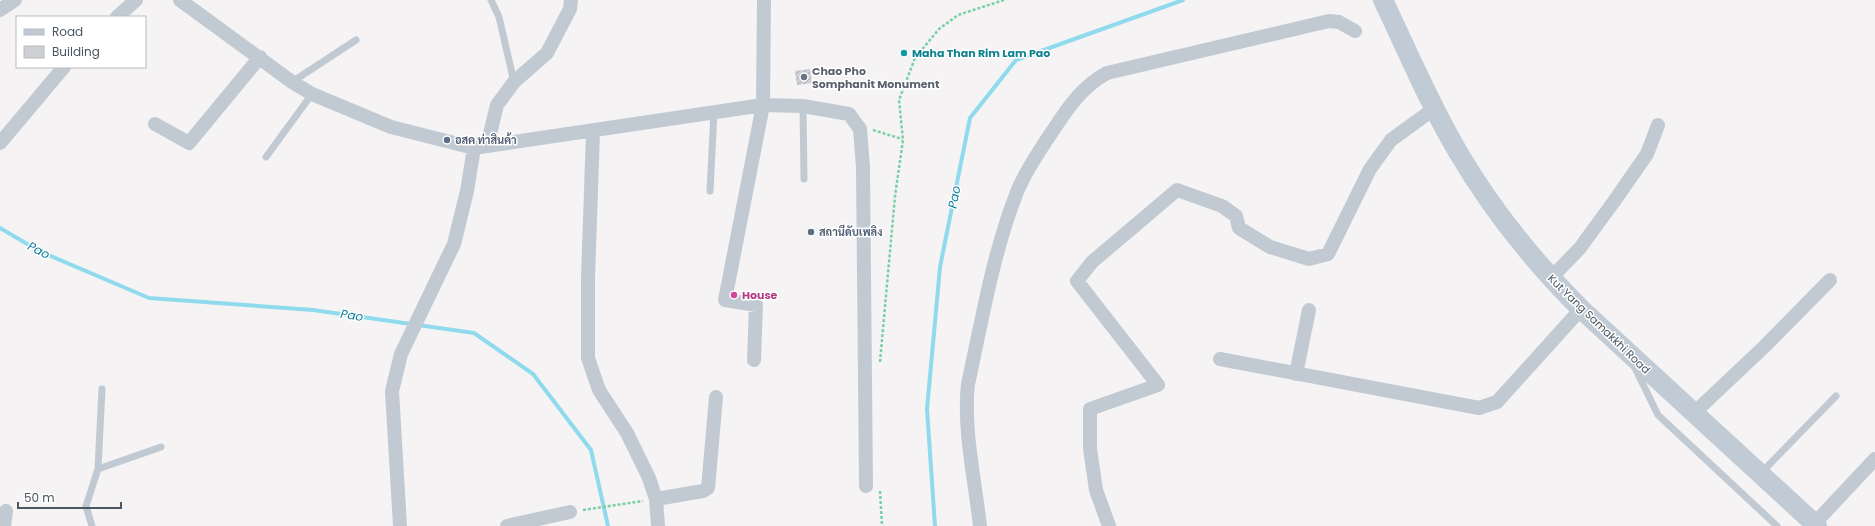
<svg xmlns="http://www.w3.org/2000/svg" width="1875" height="526" font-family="Poppins,Sarabun,sans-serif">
<defs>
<pattern id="building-hatch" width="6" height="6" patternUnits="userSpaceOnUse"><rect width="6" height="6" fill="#cdcfd5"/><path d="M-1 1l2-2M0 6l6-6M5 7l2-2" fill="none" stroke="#a8abb0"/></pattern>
</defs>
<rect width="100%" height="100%" fill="#f5f3f3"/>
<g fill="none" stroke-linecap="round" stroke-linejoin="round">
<path stroke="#90daee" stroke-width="4" d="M0 228 39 251 149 298 313 310 474 333 533 374 591 450 608 526
M935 526 927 409 940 267 970 118 1016 60 1183 0"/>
</g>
<path fill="url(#building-hatch)" d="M810 69 812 83 797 85 795 71Z"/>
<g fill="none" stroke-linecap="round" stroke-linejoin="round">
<path stroke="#7ad0a6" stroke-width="2.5" stroke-dasharray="3 2" stroke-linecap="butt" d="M873 130 902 139
M880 362 895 196 903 140 899 100 915 58 939 29 958 15 1004 0
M880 491 882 526
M583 510 643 501"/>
<path stroke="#c1cad2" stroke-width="7" d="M491 0 499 17 514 82
M292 82 356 40
M803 106 804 179
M266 157 312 94
M710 191 714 112
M1635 368 1658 415 1777 526
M98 469 161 447
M1762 472 1836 396
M92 526 86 506 98 469 102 389"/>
<path stroke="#c1cad2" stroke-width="14" d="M180 0 292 82 312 94 391 127 474 148 763 105 803 106 849 114 860 129 863 167 866 486
M0 10 15 0
M117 17 136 0
M155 124 189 143 260 57
M593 132 588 278V358L599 390 627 433 649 478 656 499 658 526
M0 143 64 67
M487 146 497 105 514 82 547 53 570 9 571 0
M1550 279 1580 248 1615 200 1647 154 1658 125
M1220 359 1479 408 1497 402 1581 309
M754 360 756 305 725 300 763 105 764 0
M1296 374 1309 310
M1694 413 1765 346 1830 280
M656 499 703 491 708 488 716 397
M1814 524 1875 459
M4 526 6 511
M400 526 392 391 401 354 454 244 467 191 474 148
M507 526 570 512
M980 526C975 481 963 428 968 384 982 320 993 253 1017 192 1025 172 1041 148 1054 129 1069 106 1083 86 1107 73L1329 21 1339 22 1355 31
M1109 526 1096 490 1090 449V409L1158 385 1077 281 1092 262 1177 190 1222 206 1236 216 1239 228 1270 247 1309 259 1328 254 1370 169 1391 140 1435 108"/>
<path stroke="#c1cbd6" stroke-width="20" d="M1383 0C1407 50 1430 105 1458 152 1492 210 1534 262 1581 309L1817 526"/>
</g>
<circle fill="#0f9aa8" stroke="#fff" stroke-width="1.5" cx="904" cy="53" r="4"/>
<circle fill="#6b7280" stroke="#fff" stroke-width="1.5" cx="804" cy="77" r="4"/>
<g fill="#5c6f8a" stroke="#fff" stroke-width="1.5">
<circle cx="447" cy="140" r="4"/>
<circle cx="811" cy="232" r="4"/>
</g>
<circle fill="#d1479c" stroke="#fff" stroke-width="1.5" cx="734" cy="295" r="4"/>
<g text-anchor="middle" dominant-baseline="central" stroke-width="3" stroke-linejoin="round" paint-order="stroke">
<g font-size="11" font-weight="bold" fill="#0d838f" stroke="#fff" text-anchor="start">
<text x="912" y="53">Maha Than Rim Lam Pao</text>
</g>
<g font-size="11" font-weight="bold" fill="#5b616d" stroke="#fff" text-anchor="start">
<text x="812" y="71">Chao Pho<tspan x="812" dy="13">Somphanit Monument</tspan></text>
</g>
<g font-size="11" font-weight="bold" fill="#4e5e75" stroke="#fff" text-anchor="start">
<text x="455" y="140">อสค ท่าสินค้า</text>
<text x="819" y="232">สถานีดับเพลิง</text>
</g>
<g font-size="11" font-weight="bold" fill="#b23c85" stroke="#fff" text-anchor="start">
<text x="742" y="295">House</text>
</g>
<g font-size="11" fill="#4a5661" stroke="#fff">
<text transform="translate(1599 324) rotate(44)">Kut Yang Samakkhi Road</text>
</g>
<g font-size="12" font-style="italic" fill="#0c7c9b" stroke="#fff">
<text transform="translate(954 197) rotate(-79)">Pao</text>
<text transform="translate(39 250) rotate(27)">Pao</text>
<text transform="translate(352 315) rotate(8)">Pao</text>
</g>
</g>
<rect x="16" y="16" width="130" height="52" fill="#ffffff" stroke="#b7bbc0"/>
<rect x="24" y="29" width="20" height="6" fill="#c1cbd6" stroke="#b7bbc0"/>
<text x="52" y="36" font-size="12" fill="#4a5661">Road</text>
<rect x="24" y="46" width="20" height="12" fill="#cdcfd5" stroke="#b7bbc0"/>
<text x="52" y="56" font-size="12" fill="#4a5661">Building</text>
<path d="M18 502v6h103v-6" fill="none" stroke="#4a5661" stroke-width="2"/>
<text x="24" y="502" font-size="12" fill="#4a5661" stroke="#ffffff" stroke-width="3" paint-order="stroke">50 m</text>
</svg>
